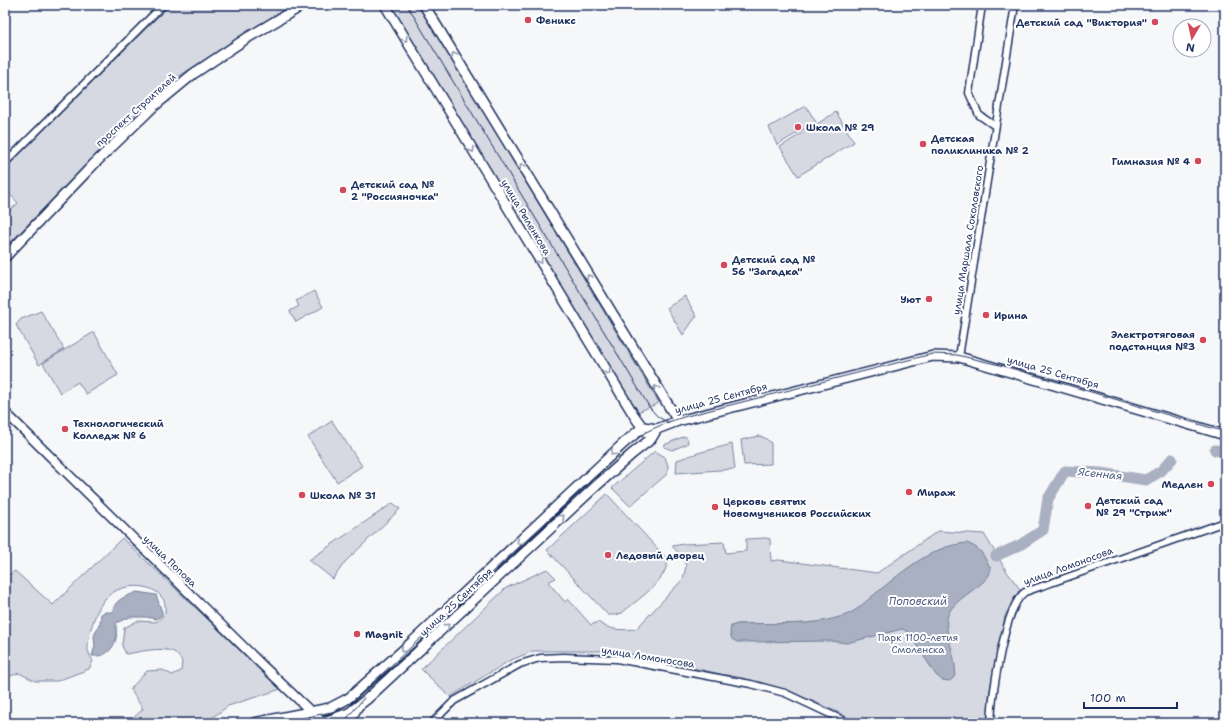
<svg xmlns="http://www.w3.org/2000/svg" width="1230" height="728" font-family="'Shantell Sans',sans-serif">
<rect width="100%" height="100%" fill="#f6f7f9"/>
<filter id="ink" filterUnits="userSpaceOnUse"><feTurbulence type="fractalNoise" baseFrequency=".025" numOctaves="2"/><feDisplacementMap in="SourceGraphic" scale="8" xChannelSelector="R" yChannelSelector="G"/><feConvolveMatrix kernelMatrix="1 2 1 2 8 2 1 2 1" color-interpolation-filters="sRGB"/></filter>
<g filter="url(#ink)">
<path fill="#d6d9e2" stroke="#7884a0" d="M170 5H291L162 87 5 248V215L18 203 5 189V167Z
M389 5H419L659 403 638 412Z
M806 106 816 122 777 145 769 127Z
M836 112 854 142 798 176 780 147Z
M314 291 323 307 296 322 290 311 299 306 296 301Z
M685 296 697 317 695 318 683 335 667 308Z
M41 311 64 349 39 365 16 325 21 319Z
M94 332 118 375 86 394 78 382 60 393 43 363Z
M332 421 362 466 337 482 308 437Z
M685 436 688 440 687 444 672 450 664 447V445Z
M759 436 765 438 771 443V464L744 465 741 440Z
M732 444 735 469 676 473 677 460 698 453Z
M655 451 665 457 668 466 667 474 630 506 612 488Z
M607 494 668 560C665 583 639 598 622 613L616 615H608L547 550Z
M393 503 400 509 345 562 333 579 309 560Z
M938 531 984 534 1007 572 1020 589 1005 616 989 695V723H855C842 712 827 708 812 701 753 678 684 667 622 652L605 651H533L509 661 450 697 421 669 506 588 547 569 556 578 548 582 565 602 568 599 591 625 598 622C610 631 622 630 636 629L683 579 686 566 683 558 672 546 684 544 724 542 726 553 746 551V539L766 538 770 539 771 561 779 560 877 573Z
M122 538 281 689 228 706 205 723H128L143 709 130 689 147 671 163 670 172 675 181 671 182 661C180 659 177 654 174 652 161 646 139 652 126 654L122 646 124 628 137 621 156 622 165 614C165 609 166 603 163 599 153 582 122 583 108 596 97 605 88 633 88 647 87 651 91 657 93 661L89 669 57 681H35L19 673 5 678V577L15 571 53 605Z"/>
<path fill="#a9b0c1" stroke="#707c99" d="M967 543C982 549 983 555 991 569 990 572 989 576 987 578 977 590 949 602 947 619 944 633 960 666 954 677 953 679 951 680 949 681L942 680 936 675 908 632 902 629 847 643 831 641 744 642H737L732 639 730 633 731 626 737 624C774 622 813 628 848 614 856 611 864 603 870 598 898 576 930 545 967 543Z
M137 592 156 595 162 612V615L156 619 146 617H130L116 623C116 628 117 635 116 639 112 652 104 657 92 656L95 646 94 636 100 623 101 614 105 612H112C116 598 125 597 137 592Z"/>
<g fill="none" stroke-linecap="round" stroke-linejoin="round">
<path stroke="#a9b0c1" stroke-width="11" d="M1215 450 1225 452
M996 556 1020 545 1043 530 1048 499 1065 471 1101 473 1146 480 1161 471 1172 459"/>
<g stroke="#1b2f5e" stroke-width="9">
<path id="minor" d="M982 5 969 93 979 115 995 126
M5 163 163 5
M959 357 1015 5
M350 723 358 709
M432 723 454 701 520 664 540 658 563 657 617 659 751 684 785 693 849 723
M991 723C992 696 1004 606 1025 592L1225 522"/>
</g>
<g stroke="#1b2f5e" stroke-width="11">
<path id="tertiary" d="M5 412 260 663 323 723"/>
</g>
<g stroke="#1b2f5e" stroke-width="12">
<path id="secondary" d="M385 5 635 417 646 432
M424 5 678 421
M5 257 93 165 153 107 193 74 247 38 303 5
M254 723 330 708 349 698 411 643 624 443 643 427 657 429
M322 723 349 713 367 699 595 487 632 454 651 439 657 429 678 421 933 356 959 357 1225 435"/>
</g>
<use href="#minor" stroke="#fff" stroke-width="6"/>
<use href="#tertiary" stroke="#fff" stroke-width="8"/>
<use href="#secondary" stroke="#fff" stroke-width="9"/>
<path stroke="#1b2f5e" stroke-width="1" d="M407 5 650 408 658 417 669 423
M279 723 336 711 346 706 357 697 626 448 646 432 668 422 687 416 932 354 957 355 1004 366 1225 432
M345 723 348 717 364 698"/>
</g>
<defs><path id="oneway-chevron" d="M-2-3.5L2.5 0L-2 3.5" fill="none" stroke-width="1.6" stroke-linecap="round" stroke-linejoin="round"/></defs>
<g stroke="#8d97ae">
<use href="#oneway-chevron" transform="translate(405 39) rotate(59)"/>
<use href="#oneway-chevron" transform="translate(454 55) rotate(-121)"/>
<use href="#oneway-chevron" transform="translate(472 150) rotate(59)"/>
<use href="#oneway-chevron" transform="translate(522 166) rotate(-121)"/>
<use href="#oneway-chevron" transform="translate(540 261) rotate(59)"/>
<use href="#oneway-chevron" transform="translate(589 277) rotate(-121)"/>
<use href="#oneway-chevron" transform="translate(608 372) rotate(59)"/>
<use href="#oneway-chevron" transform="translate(656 388) rotate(-121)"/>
<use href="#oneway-chevron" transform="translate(613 453) rotate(137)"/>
<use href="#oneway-chevron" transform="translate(562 517) rotate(-43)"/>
<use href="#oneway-chevron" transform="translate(519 542) rotate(137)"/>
<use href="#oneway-chevron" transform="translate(447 626) rotate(-44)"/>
<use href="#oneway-chevron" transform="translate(403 650) rotate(137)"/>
</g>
</g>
<g fill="#d1495b" stroke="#fff" stroke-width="1.5">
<circle cx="528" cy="20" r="4"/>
<circle cx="1155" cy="22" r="4"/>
<circle cx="798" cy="127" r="4"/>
<circle cx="923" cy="144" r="4"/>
<circle cx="1198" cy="161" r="4"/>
<circle cx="343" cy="190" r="4"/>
<circle cx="724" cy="265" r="4"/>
<circle cx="929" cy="299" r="4"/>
<circle cx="986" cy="315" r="4"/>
<circle cx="1203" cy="340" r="4"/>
<circle cx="65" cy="429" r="4"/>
<circle cx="1211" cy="484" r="4"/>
<circle cx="909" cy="492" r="4"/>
<circle cx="302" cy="495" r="4"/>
<circle cx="1088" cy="506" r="4"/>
<circle cx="715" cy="507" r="4"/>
<circle cx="608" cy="555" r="4"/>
<circle cx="357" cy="634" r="4"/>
</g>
<g text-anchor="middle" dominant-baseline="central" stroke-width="4" stroke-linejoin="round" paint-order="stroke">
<g font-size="10" font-weight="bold" fill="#1b2f5e" stroke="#fff" text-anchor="start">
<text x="536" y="20">Феникс</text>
<text x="1147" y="22" text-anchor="end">Детский сад "Виктория"</text>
<text x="806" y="127">Школа № 29</text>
<text x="931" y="138">Детская<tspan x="931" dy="12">поликлиника № 2</tspan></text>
<text x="1190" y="161" text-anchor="end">Гимназия № 4</text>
<text x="351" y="184">Детский сад №<tspan x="351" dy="12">2 "Россияночка"</tspan></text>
<text x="732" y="259">Детский сад №<tspan x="732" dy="12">56 "Загадка"</tspan></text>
<text x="921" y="299" text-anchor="end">Уют</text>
<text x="994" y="315">Ирина</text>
<text x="1195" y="334" text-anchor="end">Электротяговая<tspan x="1195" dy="12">подстанция №3</tspan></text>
<text x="73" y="423">Технологический<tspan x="73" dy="12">Колледж № 6</tspan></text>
<text x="1203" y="484" text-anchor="end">Медлен</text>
<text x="917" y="492">Мираж</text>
<text x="310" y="495">Школа № 31</text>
<text x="1096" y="500">Детский сад<tspan x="1096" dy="12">№ 29 "Стриж"</tspan></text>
<text x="723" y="501">Церковь святых<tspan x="723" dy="12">Новомучеников Российских</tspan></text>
<text x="616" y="555">Ледовый дворец</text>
<text x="365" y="634">Magnit</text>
</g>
<g font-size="10" fill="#1b2f5e" stroke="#fff">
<text transform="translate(136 110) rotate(-42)">проспект Строителей</text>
<text transform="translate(526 217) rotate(59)">улица Рыленкова</text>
<text transform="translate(968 240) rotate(-81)">улица Маршала Соколовского</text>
<text transform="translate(1053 372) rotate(16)">улица 25 Сентября</text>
<text transform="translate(721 398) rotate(-15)">улица 25 Сентября</text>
<text transform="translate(170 561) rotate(44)">улица Попова</text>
<text transform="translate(1068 566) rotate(-20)">улица Ломоносова</text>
<text transform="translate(456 602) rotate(-43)">улица 25 Сентября</text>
<text transform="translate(648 657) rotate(9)">улица Ломоносова</text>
</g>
<g font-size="10" fill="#4a5a7f" stroke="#fff">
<text x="918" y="637">Парк 1100-летия<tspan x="918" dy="12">Смоленска</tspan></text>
</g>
<g font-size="11" font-style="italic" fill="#4d5c81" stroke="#fff">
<text transform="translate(1100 474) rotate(6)">Ясенная</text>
<text x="918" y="601">Поповский</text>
</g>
</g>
<rect width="1230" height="728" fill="none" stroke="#fff" stroke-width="20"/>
<rect x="10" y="10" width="1210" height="708" fill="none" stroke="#1b2f5e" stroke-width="1.5" filter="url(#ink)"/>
<g transform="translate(1192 38) rotate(189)"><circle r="19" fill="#ffffff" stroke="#a4acbf"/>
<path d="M0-3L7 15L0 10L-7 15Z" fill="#d1495b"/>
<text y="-6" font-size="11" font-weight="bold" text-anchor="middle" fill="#1b2f5e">N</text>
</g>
<path d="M1084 702v6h93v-6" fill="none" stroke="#1b2f5e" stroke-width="2"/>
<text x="1090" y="702" font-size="12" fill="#1b2f5e" stroke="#ffffff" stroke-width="3" paint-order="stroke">100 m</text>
</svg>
